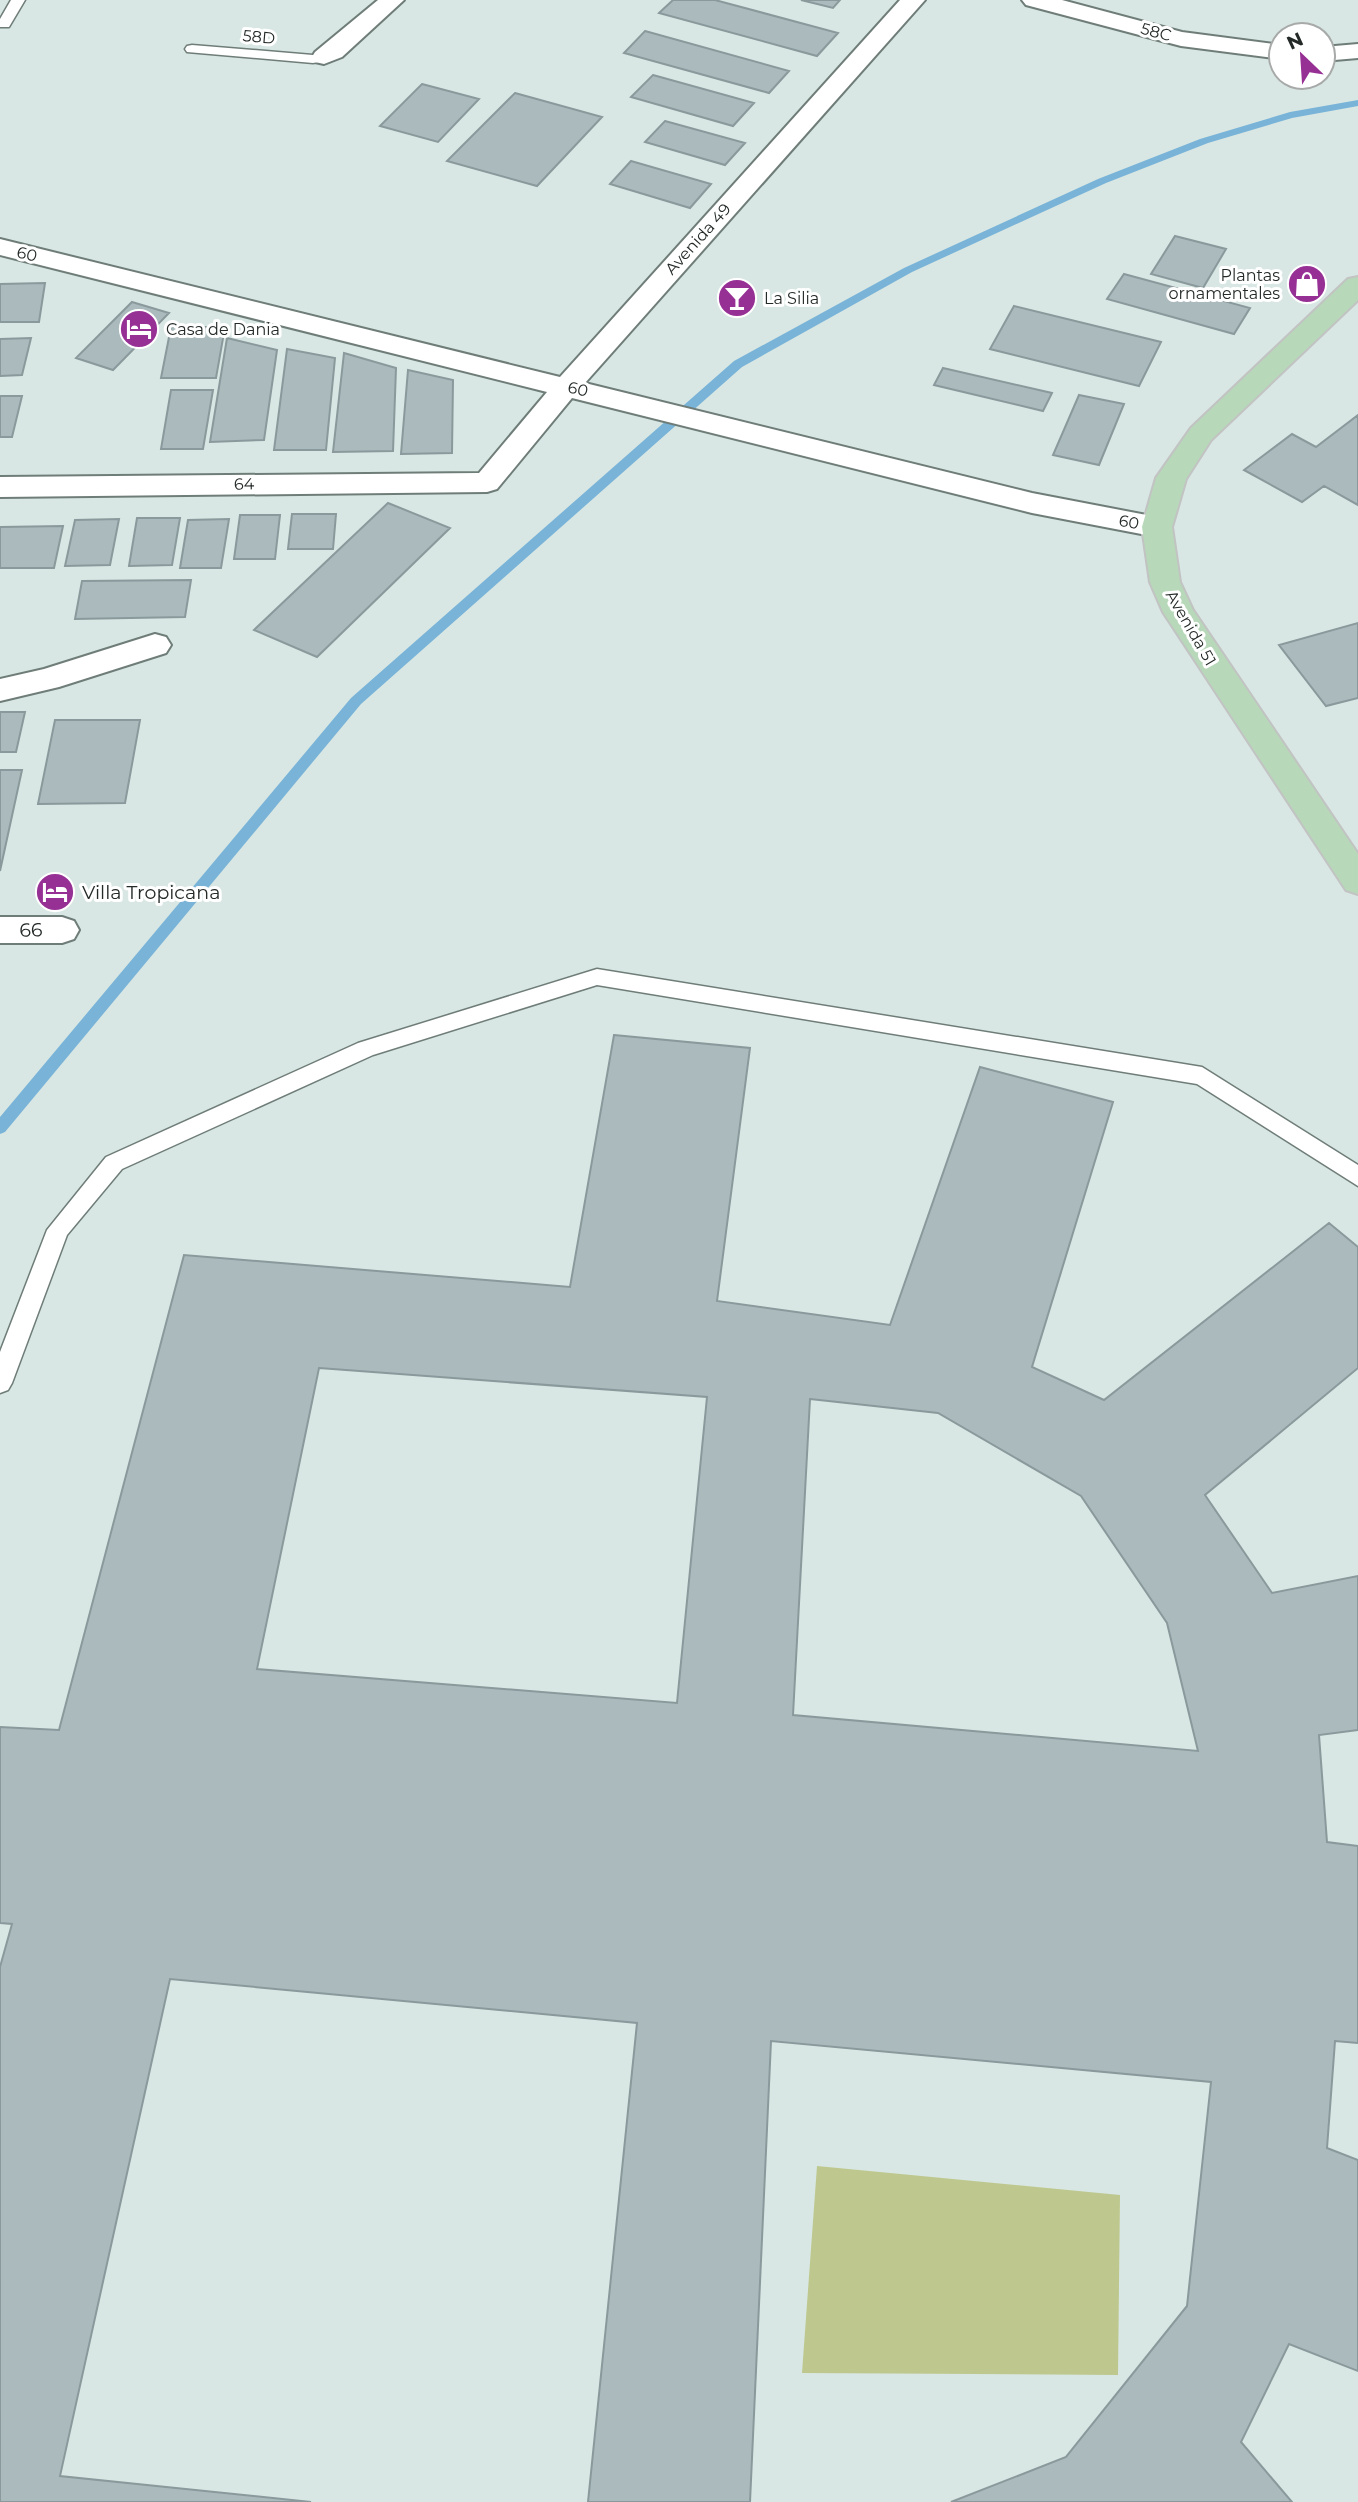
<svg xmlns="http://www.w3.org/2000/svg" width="1358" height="2502" font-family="Montserrat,sans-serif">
<rect width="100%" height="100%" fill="#d8e7e3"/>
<path fill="#bec88e" d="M817 2166 1120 2195 1118 2375 802 2373Z"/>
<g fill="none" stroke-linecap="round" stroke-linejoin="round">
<path fill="#79b3d8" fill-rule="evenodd" d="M1358 100V106L1292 118 1208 143 1106 183 912 272 742 367 361 704 5 1132 0 1134V1117L351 698 734 361 904 268 1098 179 1200 139 1290 112Z"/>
</g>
<path fill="#abbbbd" stroke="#8a999c" stroke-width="2" fill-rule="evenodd" d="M673 0H715L838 33 817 56 659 13Z
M801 0H840L833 8Z
M645 31 789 71 769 93 624 53Z
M653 75 754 103 733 126 631 97Z
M422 84 479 99 438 142 380 126Z
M515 93 602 117 537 186 447 161Z
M665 121 745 143 725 165 645 142Z
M631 161 711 184 690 208 610 184Z
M1175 236 1226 249 1203 288 1151 274Z
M1124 274 1250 308 1234 334 1107 299Z
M45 283 39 322H0V284Z
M132 302 169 313 113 370 76 358Z
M1014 306 1161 342 1139 386 990 349Z
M171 327H225L216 378H161Z
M31 338 22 375 0 376V339Z
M227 338 277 350 264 440 210 442Z
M287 349 335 358 326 450H274Z
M344 353 396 368 393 451 333 452Z
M943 368 1052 393 1043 411 934 385Z
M408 370 453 380 452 453 401 454Z
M171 390H213L203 449H161Z
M1079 395 1124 404 1099 465 1053 455Z
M0 396H22L12 437H0Z
M1358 415V505L1324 486 1302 502 1244 470 1292 434 1316 447Z
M388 503 450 528 317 657 254 630Z
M292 514H336L333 549H288Z
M240 515H280L275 559H234Z
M137 518H180L172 565 129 566Z
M119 519 110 565 65 566 75 520Z
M229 519 221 568H180L188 520Z
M63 526 54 568H0V527Z
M191 580 185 617 75 619 82 581Z
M1358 623V698L1326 706 1279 645Z
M0 712H25L16 752H0Z
M55 720H140L125 803 38 804Z
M0 770H22L0 871Z
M614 1035 750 1048 717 1301 890 1325 980 1067 1113 1102 1032 1367 1104 1400 1329 1223 1358 1247V1368L1205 1495 1272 1593 1358 1576V1730L1319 1735 1327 1842 1358 1846V2043L1335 2041 1327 2148 1358 2160V2371L1289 2344 1241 2442 1292 2502H951L1066 2457 1187 2306 1211 2082 771 2041 750 2502H588L637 2023 170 1979 60 2476 311 2502H0V1967L12 1924 0 1923V1727L59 1730 184 1255 570 1287ZM319 1368 707 1397 677 1703 257 1669ZM810 1399 938 1413 1081 1496 1167 1623 1198 1751 793 1715Z"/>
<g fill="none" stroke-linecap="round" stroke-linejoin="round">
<g stroke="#6f7d79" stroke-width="3">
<path id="lane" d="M11 0H25L9 27H0V19Z
M192 45 313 55 324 53 331 57 329 60 313 63 187 52 185 49 187 46Z
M597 969 1202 1067 1358 1165V1186L1197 1084 597 985 373 1055 122 1169 67 1235 12 1383 8 1390 0 1393V1352L47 1230 106 1157 358 1043Z"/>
</g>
<g stroke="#6f7d79" stroke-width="4">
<path id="street" d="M378 0H404L342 57 324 64 315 62 312 57 315 52Z
M900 0H925L585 383 1032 493 1157 517 1168 520 1172 527 1168 534 1157 537 1032 513 572 398 497 489 487 492 0 497V477L479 473 547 392 0 255V239L560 377Z
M1022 0H1062L1182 32 1281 45V59L1181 46 1026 5Z
M1358 44V58L1323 61V47Z
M155 634 166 637 171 645 166 653 59 687 0 701V679L44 669Z
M0 917H62L74 921 79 930 74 939 62 943H0Z"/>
</g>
<g stroke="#c2c3c3" stroke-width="4">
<path id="primary" d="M1358 277V300L1211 440 1186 479 1172 527 1180 582 1193 610 1358 854V894L1346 890 1163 612 1150 582 1142 527 1156 478 1191 428 1348 279Z"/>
</g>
<use href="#lane" fill="#fff" fill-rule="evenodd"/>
<use href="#street" fill="#fff" fill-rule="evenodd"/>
<use href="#primary" fill="#b7d8b9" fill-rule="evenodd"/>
</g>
<defs>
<g id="shop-disc" transform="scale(2.0125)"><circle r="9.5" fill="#973095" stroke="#fff"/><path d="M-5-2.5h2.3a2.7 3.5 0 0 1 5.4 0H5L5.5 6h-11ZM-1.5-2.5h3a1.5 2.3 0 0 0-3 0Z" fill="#fff"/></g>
<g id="bar-disc" transform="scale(2.0125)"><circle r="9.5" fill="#973095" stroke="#fff"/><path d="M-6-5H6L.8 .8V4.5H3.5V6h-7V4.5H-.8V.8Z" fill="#fff"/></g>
<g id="hotel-disc" transform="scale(2.0125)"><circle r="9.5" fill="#973095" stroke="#fff"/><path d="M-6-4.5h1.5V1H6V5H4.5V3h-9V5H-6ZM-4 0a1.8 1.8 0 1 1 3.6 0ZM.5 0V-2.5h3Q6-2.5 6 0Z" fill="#fff"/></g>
</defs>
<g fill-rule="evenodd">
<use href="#shop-disc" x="1307" y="284"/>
<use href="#bar-disc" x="737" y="298"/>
<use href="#hotel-disc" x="139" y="329"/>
<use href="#hotel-disc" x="55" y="892"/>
</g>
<g text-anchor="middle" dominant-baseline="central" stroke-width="6" stroke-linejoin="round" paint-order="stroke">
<g font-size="16" fill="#242a28" stroke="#fff">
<text transform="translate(1156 32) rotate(15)">58C</text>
<text transform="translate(259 37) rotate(5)">58D</text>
<text transform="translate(698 239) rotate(-48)">Avenida 49</text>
<text transform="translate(27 254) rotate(14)">60</text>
<text transform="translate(578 389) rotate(14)">60</text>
<text transform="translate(244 484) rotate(-1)">64</text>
<text transform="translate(1129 522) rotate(11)">60</text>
<text transform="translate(1191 628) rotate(60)">Avenida 51</text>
</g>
<g font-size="16" fill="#242a28" stroke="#fff" text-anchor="start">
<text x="1280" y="275" text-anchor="end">Plantas<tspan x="1280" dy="18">ornamentales</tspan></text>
<text x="764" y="298">La Silia</text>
<text x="166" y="329">Casa de Dania</text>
</g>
<g font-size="19" fill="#242a28" stroke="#fff" text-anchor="start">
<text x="82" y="892">Villa Tropicana</text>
</g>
<g font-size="19" fill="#242a28" stroke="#fff">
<text transform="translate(31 930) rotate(-1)">66</text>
</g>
</g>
<g transform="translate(1302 56) rotate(335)"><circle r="33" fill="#ffffff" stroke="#a7aaa9" stroke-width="2"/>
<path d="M0-5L12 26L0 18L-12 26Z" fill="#973095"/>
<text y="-10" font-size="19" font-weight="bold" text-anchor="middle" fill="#242a28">N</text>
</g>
</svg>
